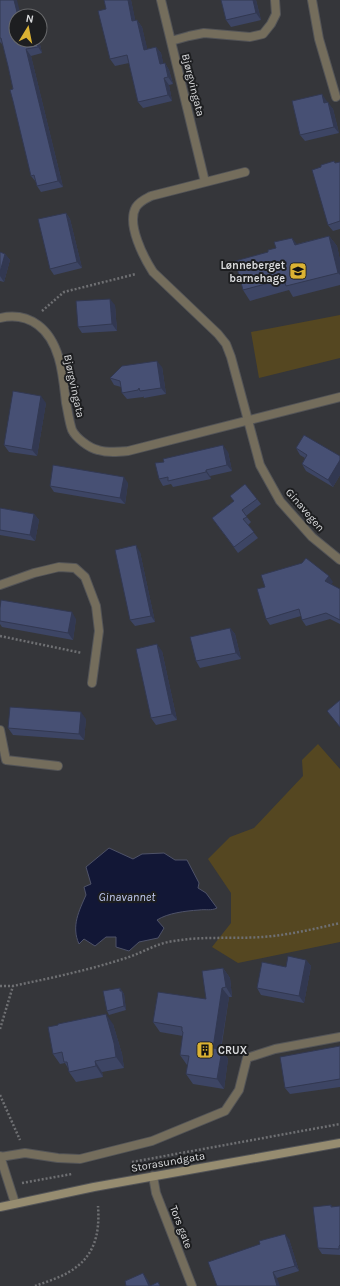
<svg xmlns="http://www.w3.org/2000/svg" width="340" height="1286" font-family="Karla,sans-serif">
<rect width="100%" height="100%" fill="#35363a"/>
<path fill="#554721" d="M340 315V358L259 378 251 332Z
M318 744 340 769V942L238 963 212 947 231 923V893L208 859 230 837 254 828 303 776 302 760Z"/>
<path fill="#121736" stroke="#4e5268" d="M109 848 133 859 142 854 164 853 175 860H187L199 883 198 888 206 893 217 908C211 911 206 909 199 910 185 911 168 913 157 920L164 928 158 938 139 942 129 951 116 947V937H106L95 946 84 939 79 944C71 926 79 911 86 895L84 887 91 884 86 867Z"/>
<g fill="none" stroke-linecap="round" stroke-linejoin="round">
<g stroke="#535457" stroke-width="10">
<path id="service" d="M312 0 319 39 336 97
M0 730 6 760 58 766
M0 1156 15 1203"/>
</g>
<g stroke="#535457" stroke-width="10">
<path id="minor" d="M161 0 205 182
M171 41 189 36 204 33 250 37 263 34 271 24 276 14 275 0
M245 172 151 196C145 199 140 201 136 207 126 224 144 258 153 272L218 334 226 344 231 357 260 465 280 501 312 537 340 560
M0 585 34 573 59 567 75 568 85 577 96 606 99 631 92 683
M0 1157 25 1153 58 1158 80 1159 152 1141 225 1111 239 1090 247 1058 275 1049 340 1037
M153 1176 156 1193 192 1286"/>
</g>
<g stroke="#535457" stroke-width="10">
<path id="tertiary" d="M0 318C13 315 27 317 38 325 61 342 63 377 66 403 68 412 69 421 72 430 76 438 89 448 98 450 108 453 118 452 128 451L340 397"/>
</g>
<g stroke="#535457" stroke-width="10">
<path id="secondary" d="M0 1207 94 1187 340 1143"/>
</g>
<path stroke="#6f7073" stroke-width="2.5" stroke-dasharray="2 2" stroke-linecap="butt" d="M42 311 64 292 136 274
M0 636 82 653
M0 986H13C51 978 89 970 126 958 142 953 157 943 174 941 203 936 233 939 262 937 289 935 314 929 340 923
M0 1029 13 986
M0 1095 20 1140
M132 1162 340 1124
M22 1183 72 1174
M35 1286C46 1282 59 1278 69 1272 95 1257 100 1233 98 1206"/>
<use href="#service" stroke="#746d5c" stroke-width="8"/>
<use href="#minor" stroke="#746d5c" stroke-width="8"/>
<use href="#tertiary" stroke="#746d5c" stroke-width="8"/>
<use href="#secondary" stroke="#968c70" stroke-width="8"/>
</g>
<path fill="#3d4564" d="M0 0 39 40 42 53 31 56 63 187 41 192 37 186 36 182 31 176 8 66 3 45 0 42Z
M104 0H131L135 20H137L142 27 147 49 156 47 161 53 163 63H165L169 70 173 84 169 85 172 101 143 108 138 102 129 63 115 66 110 59 106 9Z
M221 0H256L261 20 231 27 226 20Z
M326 100 327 103 333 109 339 133 305 141 300 135Z
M340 162V229L333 231 328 225 336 163Z
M66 213 70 219 82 268 54 275 50 269Z
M329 236 337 246 340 260V285L293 297 289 290 250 301 243 290 297 244Z
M0 252 5 254 10 260 4 282 0 281Z
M115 305 117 331 82 333 78 327Z
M162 367 166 394 144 398 143 396V397L127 399 122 393 121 387 114 385 110 378Z
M46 403 37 456 9 452 4 445Z
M296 448 340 456V475L333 487 306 471 302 464 305 458 300 455Z
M228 452 232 471 210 476 211 479 173 487 171 484 163 486 159 479Z
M128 483 125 504 54 492 50 486Z
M230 496 257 499 261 504 246 516 251 522 248 525 258 538 238 553 212 518 234 501Z
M0 508 34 514 39 520 35 541 0 535Z
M140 552 155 622 135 626 130 620Z
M333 582 331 584 340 589V624L330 619 306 626 302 620 301 616 270 625 266 619Z
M0 608 76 619 73 640 2 627 0 624Z
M230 628 235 634 241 659 200 668 196 661Z
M162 651 177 720 156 725 151 718Z
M86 719 84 740 13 735 8 728Z
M306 960 311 966 304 1003 261 995 257 988 286 967Z
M223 968 230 978 232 997H229L221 1050H222L228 1059 224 1089 193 1084 186 1074 188 1065H187L180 1055 183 1036 160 1032 153 1022 206 999Z
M120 988 124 994 126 1010 109 1015 107 1011Z
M113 1024 122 1054 124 1068 102 1072 103 1077 76 1082 69 1072 68 1068 65 1063 60 1064 53 1054Z
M340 1046V1087L290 1094 285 1088Z
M331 1205 332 1207 340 1206V1255L322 1254 318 1248Z
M289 1239 299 1271 277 1278 217 1286Z"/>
<path fill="#323851" d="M14 0H17L21 16H18Z
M128 0H131L137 28 132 21Z
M253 0H256L261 20 256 13Z
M137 20 142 27 149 56 144 50Z
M36 40H39L42 53 38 47Z
M156 47 161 53 165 71 160 64Z
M26 49 31 56 63 187 58 181Z
M165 63 169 70 173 84 168 77Z
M164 78 169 85 172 101 168 95Z
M322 94 326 100 329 110 324 103Z
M328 102 333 109 339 133 334 127Z
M66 213 70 219 82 268 77 262Z
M329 236 337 246 340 260V275L338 273Z
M292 238 300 248 295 245Z
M5 254 10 260 4 282 0 276V272Z
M110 299 115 305 117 331 112 324Z
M157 361 162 367 166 394 161 388Z
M41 396 46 403 37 456 32 450Z
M223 445 228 452 232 471 227 465Z
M340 460V475L333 487 328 480Z
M206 470 210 476 211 479 206 472Z
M124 477 128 483 125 504 120 498Z
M34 514 39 520 35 541 30 535Z
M136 545 140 552 155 622 151 616Z
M329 576 333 582 329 587 325 581Z
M72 612 76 619 73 640 68 633Z
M230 628 235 634 241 659 236 653Z
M157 644 162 651 177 720 172 714Z
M81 712 86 719 84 740 79 734Z
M306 960 311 966 304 1003 299 996Z
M223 968 230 978 232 997 226 987Z
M120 988 124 994 126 1010 124 1006Z
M222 988 229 997 219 1058 213 1048Z
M106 1014 113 1024 122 1054 124 1068 116 1057Z
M222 1050 228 1059 224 1089 217 1079Z
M95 1061 102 1072 103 1077 96 1066Z
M285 1234 289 1239 299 1271 295 1266Z
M273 1272 277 1278 280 1286H277Z
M143 1273 148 1280 151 1286H149Z"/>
<path fill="#475074" stroke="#323851" d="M0 0H14L18 16H16V40H36L38 47 26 49 58 181 37 186 34 175 31 176 13 101 10 90 13 89 8 66 1 38H0Z
M104 0H128L132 21 137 20 144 50 156 47 160 64 165 63 168 77 164 78 168 95 138 102 127 55 110 59 98 11 106 9Z
M221 0H253L256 13 226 20Z
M322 94 324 103 328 102 334 127 300 135 292 101Z
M334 161 335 163 340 162V221L328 225 312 170 321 167V165Z
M66 213 77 262 50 269 38 219Z
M329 236 338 273 286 286 284 279 243 290 235 261 268 252V250L276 248 274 242 292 238 295 245Z
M0 252 5 254 0 272Z
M110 299 112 324 78 327 76 301Z
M157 361 161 388 140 391 139 388 138 390 122 393 120 381 110 378 122 366Z
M13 391 41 396 32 450 4 445Z
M304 435 340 456V460L328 480 302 464 307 455 296 448Z
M223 445 227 465 206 470V472L168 481V477L159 479 155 463 164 462 163 459Z
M53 465 124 477 120 498 50 486Z
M245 484 257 499 242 510 247 517 243 519 254 532 234 547 212 518 234 501 230 496Z
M0 508 34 514 30 535 0 530Z
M136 545 151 616 130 620 115 550Z
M306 558 329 576 325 581 340 589V620L326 613 302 620 299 609 266 619 257 589 265 587 261 575 302 563Z
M1 600 72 612 68 633 0 621V608Z
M230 628 236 653 196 661 190 637Z
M157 644 172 714 151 718 136 649Z
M340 700V727L327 711Z
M10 707 81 712 79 734 8 728Z
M288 956 306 960 299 996 257 988 262 962 286 967Z
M223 968 226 987 222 988 213 1048 222 1050 217 1079 186 1074 189 1056 180 1055 183 1032 182 1031V1027L153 1022 158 992 206 999 202 971Z
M120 988V991H122L124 1006 107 1011 103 991Z
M106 1014 114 1043 116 1057 95 1061 96 1066 69 1072 67 1062H64L62 1052 53 1054 48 1027 58 1025V1024Z
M340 1046V1079L285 1088 280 1057Z
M331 1205V1207L340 1206V1245L339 1246V1249L318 1248 313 1207Z
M285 1234 295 1266 273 1272 277 1286H217L208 1262 260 1244 259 1241Z
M143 1273 149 1286H126L125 1281Z
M158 1282 160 1286H150Z"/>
<defs>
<g id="school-square" transform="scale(0.9)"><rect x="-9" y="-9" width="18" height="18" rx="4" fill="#dbb233" stroke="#1d1e20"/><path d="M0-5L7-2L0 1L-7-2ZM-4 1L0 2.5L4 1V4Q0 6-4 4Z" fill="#111"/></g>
<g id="building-square" transform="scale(0.9)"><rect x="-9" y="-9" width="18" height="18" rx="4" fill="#dbb233" stroke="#1d1e20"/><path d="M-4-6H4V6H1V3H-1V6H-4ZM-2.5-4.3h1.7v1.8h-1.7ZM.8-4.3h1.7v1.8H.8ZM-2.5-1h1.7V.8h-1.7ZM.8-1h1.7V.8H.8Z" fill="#111"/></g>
</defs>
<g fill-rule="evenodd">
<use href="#school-square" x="298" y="271"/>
<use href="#building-square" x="205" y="1050"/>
</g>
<g text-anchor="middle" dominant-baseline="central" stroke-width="4" stroke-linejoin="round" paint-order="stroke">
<g font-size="11" fill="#dadbdd" stroke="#1d1e20">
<text transform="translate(193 85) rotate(76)">Bjørgvingata</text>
<text transform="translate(74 386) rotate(78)">Bjørgvingata</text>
<text transform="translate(305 510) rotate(49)">Ginavegen</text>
<text transform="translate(168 1162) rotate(-10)">Storasundgata</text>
<text transform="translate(181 1227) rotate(69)">Tors gate</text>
</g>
<g font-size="11" font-weight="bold" fill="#dadbdd" stroke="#1d1e20" text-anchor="end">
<text x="285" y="265">Lønneberget<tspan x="285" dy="13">barnehage</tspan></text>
<text x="218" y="1050" text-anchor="start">CRUX</text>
</g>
<g font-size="12" font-style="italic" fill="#c5cff6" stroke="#1d1e20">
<text x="127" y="897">Ginavannet</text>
</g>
</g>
<g transform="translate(28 28) rotate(10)"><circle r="19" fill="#1d1e20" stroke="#696a6c"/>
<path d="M0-3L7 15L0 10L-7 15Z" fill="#dbb233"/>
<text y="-6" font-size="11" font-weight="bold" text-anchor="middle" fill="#dadbdd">N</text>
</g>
</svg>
